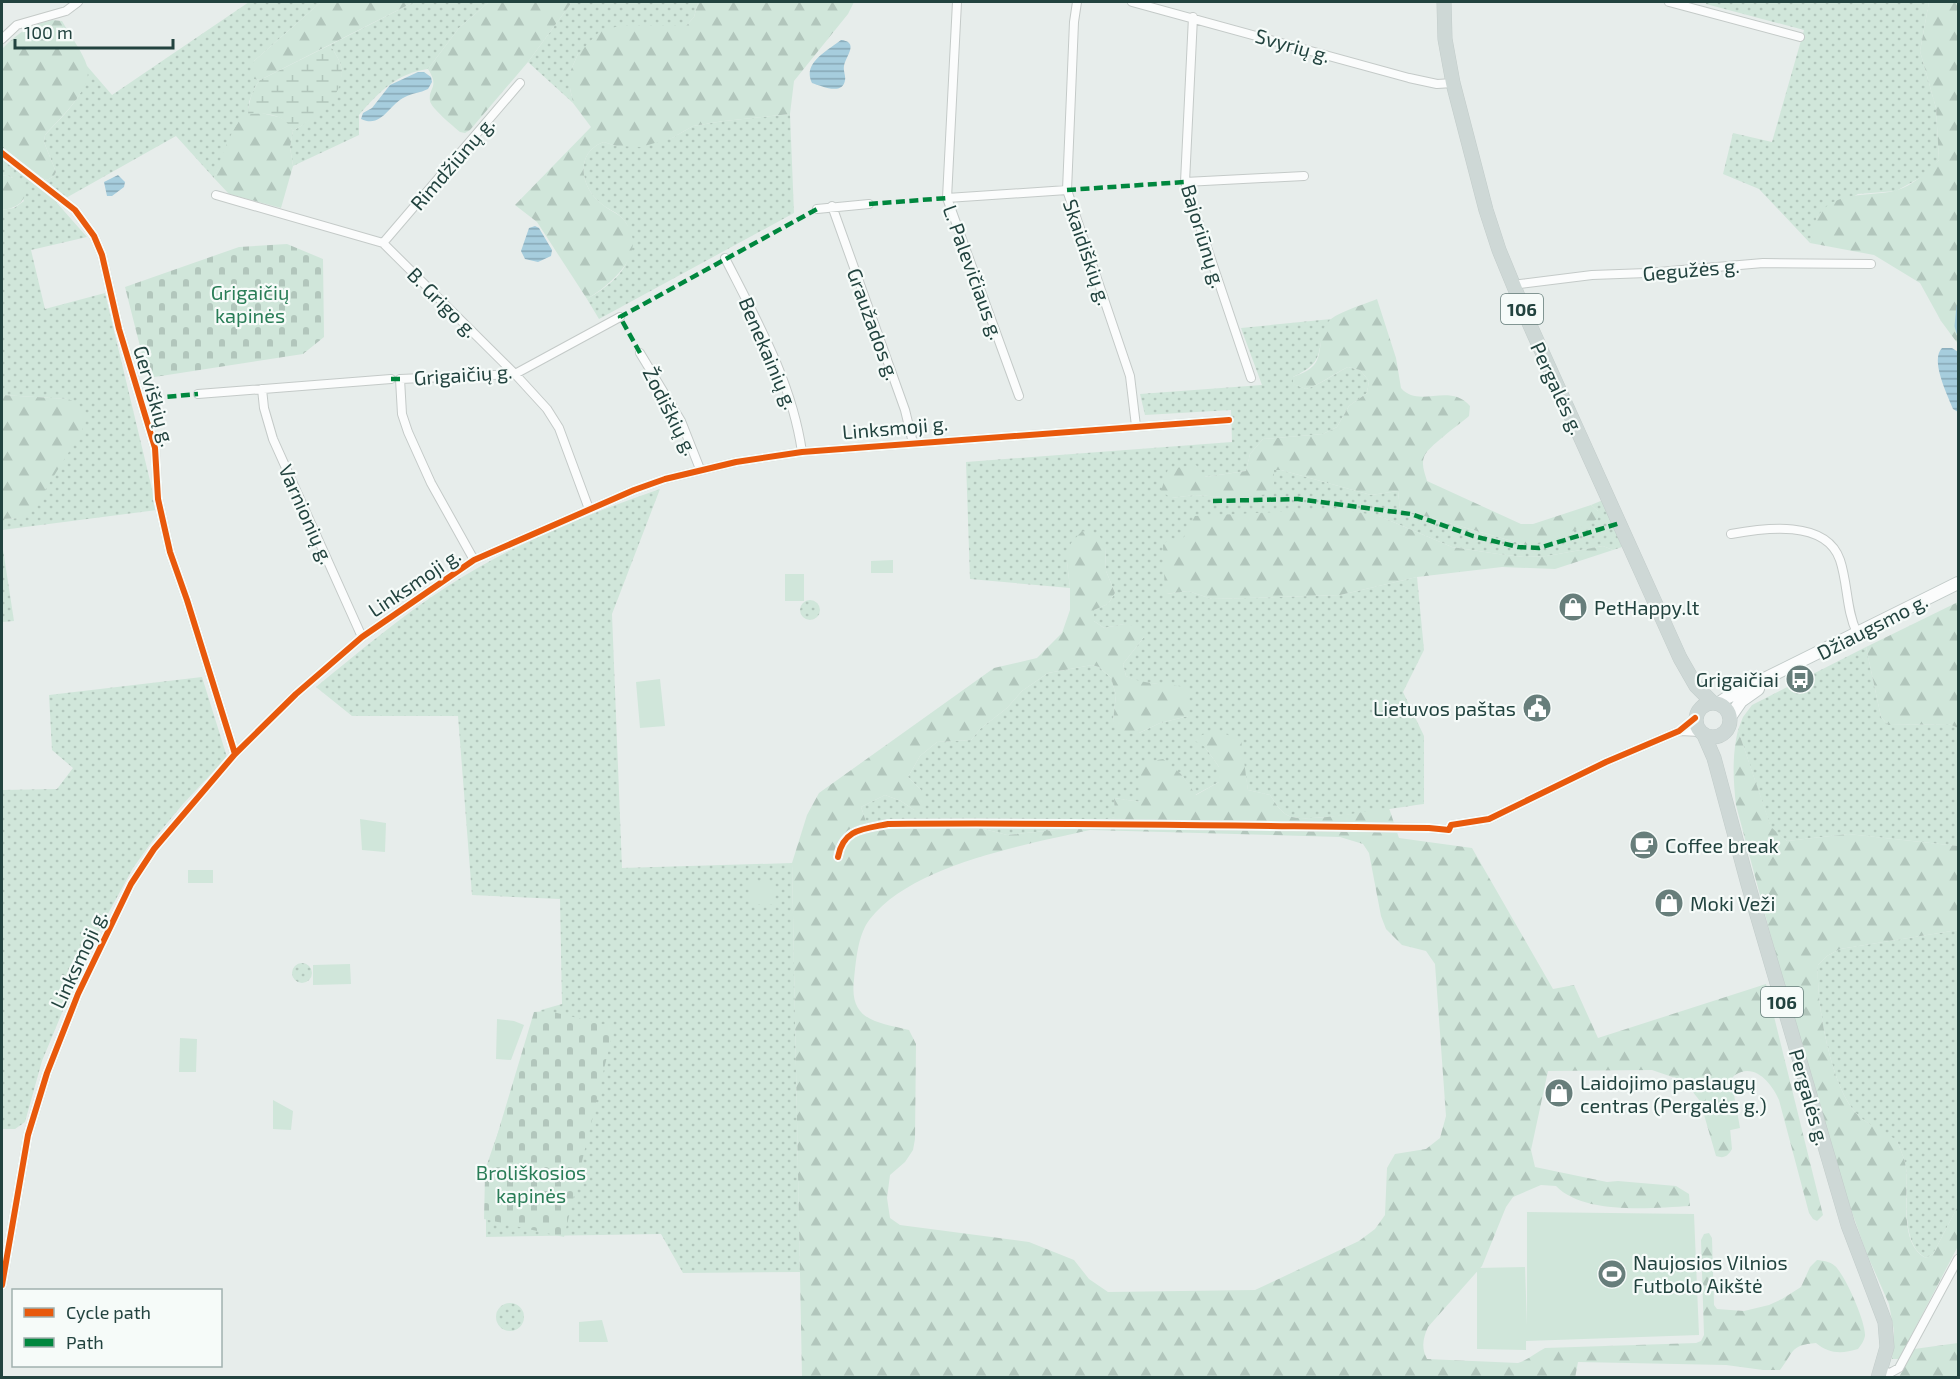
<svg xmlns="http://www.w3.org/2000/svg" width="1960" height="1379" font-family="'Exo 2',sans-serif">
<defs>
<pattern id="grass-dots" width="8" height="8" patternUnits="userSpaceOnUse" patternTransform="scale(1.5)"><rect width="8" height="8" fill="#d0e6da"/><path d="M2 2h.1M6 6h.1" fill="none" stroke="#b2c6bc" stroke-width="1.8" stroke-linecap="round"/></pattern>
<pattern id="forest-firs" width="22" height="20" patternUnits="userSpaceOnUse" patternTransform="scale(1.5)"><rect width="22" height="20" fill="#d0e6da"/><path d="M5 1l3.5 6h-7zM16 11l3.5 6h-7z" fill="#b2c6bc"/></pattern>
<pattern id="wetland-marsh" width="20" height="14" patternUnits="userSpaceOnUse" patternTransform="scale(1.5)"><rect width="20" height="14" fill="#d0e6da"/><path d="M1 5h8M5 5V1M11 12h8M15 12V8" fill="none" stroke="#b2c6bc"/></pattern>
<pattern id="cemetery-stones" width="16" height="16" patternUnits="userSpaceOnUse" patternTransform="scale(1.5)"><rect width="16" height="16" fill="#d0e6da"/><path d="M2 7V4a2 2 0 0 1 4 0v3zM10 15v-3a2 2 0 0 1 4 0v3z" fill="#b2c6bc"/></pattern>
<pattern id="water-rules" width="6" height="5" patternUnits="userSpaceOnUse" patternTransform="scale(1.5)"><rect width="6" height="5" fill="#a6cddd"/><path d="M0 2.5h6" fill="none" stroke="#87a8b5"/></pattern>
</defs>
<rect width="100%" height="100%" fill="#e7edeb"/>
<path fill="url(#grass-dots)" d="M249 2H321L254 61V79L260 80 255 87 249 102 248 114 233 132 214 178 176 136 57 203 87 237 31 250 45 309 105 293 157 510 2 530V519L19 518 68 399 2 395V210L14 208 24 201 12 177 2 175V145C14 158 29 174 47 180L54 176 56 172 44 142 45 135C63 115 88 95 87 66L112 95Z
M414 2H489L459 28 428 69C397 73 379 92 359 115V135L293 166 290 147 293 131C312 120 347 91 341 66 339 59 334 51 330 45Z
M572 2H698L694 17 686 26H619L578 54 570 72V88L573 103 528 62Z
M1706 2H1929L1920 51 1936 108 1939 160 1927 174 1896 191 1858 194 1817 217 1810 243 1759 189 1723 174 1733 133 1772 142 1804 30 1706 4Z
M790 114 794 213 599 319 587 299C609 286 630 271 631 244 631 234 629 225 622 218 617 212 609 210 603 205 589 195 580 177 585 160 588 151 595 145 604 142L616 146 672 138 693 126 724 121Z
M1331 319C1311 348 1332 359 1293 377L1294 384 1306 389C1321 384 1334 374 1348 367L1360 370 1369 381 1367 393 1349 406 1337 427 1323 434 1263 439 1250 454 1246 471 1204 477 1171 498 1195 495 1236 498 1274 484V470H1281L1371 495 1398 491 1400 509 1526 545 1598 511 1591 505 1603 500 1622 547 1613 550 1603 546 1547 556 1524 557 1498 554 1452 547 1379 516 1166 594 1188 591 1212 599 1340 595 1417 577 1424 650 1403 692 1424 736V804C1399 807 1307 824 1289 816 1280 812 1275 802 1270 795L1248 790 1245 772 1205 747 1219 767V782L1195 795 1181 774 1141 763V802L1114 798 1116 817 1066 829 1007 835 980 828 885 829 868 827 861 807 885 795 901 801 914 810 921 790 908 777 920 756 937 742 971 740 980 729 1007 708 1022 691 1048 673 1092 665 1099 667 1111 678 1116 695 1113 721 1139 733 1160 723 1188 716 1158 684 1139 682 1126 676 1123 664 1144 637 1124 624 1104 628 1094 621V610L1108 604 1115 593 1106 571 1105 546 1067 562 1070 588 970 579 966 462 1232 442 1231 410 1145 415 1140 394 1262 385 1241 328Z
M660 489 612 614 622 868 792 863 800 1272 683 1273 661 1234 486 1237V1167L541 1010 562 1004 560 899 472 895 458 716H352L316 687C359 652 401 616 448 586 513 544 587 514 660 489Z
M2 543 14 621 2 622Z
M800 610a10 10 0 1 1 20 0a10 10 0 1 1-20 0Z
M1866 647 1881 717 1888 725 1949 724 1958 728V846L1848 834 1787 841 1771 828 1738 730 1743 717 1752 705Z
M202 677 227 757 183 804 153 840 133 868 104 921 69 996 42 1061 25 1122 15 1129H2V790L57 789 73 768 52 750 49 695Z
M1958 930V1206L1933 1254 1926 1258C1899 1244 1909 1193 1906 1168 1905 1159 1900 1149 1897 1141 1883 1133 1866 1124 1855 1112 1830 1083 1816 1002 1818 965L1827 956 1840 949Z
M292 973a10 10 0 1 1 20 0a10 10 0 1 1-20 0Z
M496 1317a14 14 0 1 1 28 0a14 14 0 1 1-28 0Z"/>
<path fill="url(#forest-firs)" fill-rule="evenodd" d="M321 2H414L260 80 254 79 251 69 254 61Z
M489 2H572L528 62 470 130 465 133 460 132C453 126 431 108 430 101 428 87 440 88 428 69L459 28Z
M698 2H854L848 14 794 81 790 114 724 121 693 126 672 138 641 147 616 146 604 142C595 145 588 151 585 160 580 177 589 195 603 205 609 210 617 213 622 218 652 250 613 283 587 299L537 222 515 205 591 127 573 103 570 88V72L578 54 600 31 619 26H686L694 17Z
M1929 2H1958V344L1941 321 1920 283 1874 255 1810 243C1812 235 1813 223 1818 216 1835 190 1868 197 1894 191 1911 187 1928 172 1939 160L1936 108 1920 51Z
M52 20 62 21C69 34 83 52 87 66 94 88 59 119 45 135L44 142 56 172 54 176 47 180C29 174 14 158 2 145V49C19 32 28 26 52 20Z
M261 113 279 117 288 122 293 131 290 147 293 166 281 208 229 194 214 178C220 163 232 122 247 114 251 113 257 113 261 113Z
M2 175C14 177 21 180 27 191 22 205 15 208 2 210Z
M1377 299 1396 358 1401 388C1419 409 1449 382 1470 406L1469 416C1460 424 1426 448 1424 457 1421 465 1425 473 1427 481L1521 524H1533L1591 505 1598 511V519L1554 540 1526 545 1400 509 1398 491 1371 495 1281 470H1274V484L1269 494 1236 498 1195 495 1171 498 1161 491 1168 469 1196 465 1205 477 1246 471 1250 454 1263 439 1323 434 1337 427 1349 406 1367 393 1369 381 1360 370 1348 367C1333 374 1321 384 1306 389L1293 384V377C1300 374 1309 371 1314 365 1324 353 1317 333 1329 321 1337 312 1366 304 1377 299Z
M2 395 68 399 79 404 84 419 82 431 32 511 19 518 2 519Z
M1341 509 1379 516 1452 547 1498 554 1524 557 1547 556 1603 546 1613 550 1555 569 1502 567 1417 577 1340 595 1212 599 1188 591 1165 594 1163 545 1170 538 1182 541 1195 516Z
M1082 531 1099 535 1105 546 1106 571 1115 593 1108 604 1094 610V621L1104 628 1124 624 1139 627 1144 637 1123 664 1126 676C1147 686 1168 683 1190 688L1188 716 1160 723 1139 733 1117 734 1113 721 1116 695 1111 678 1099 667 1092 665 1048 673 1022 691 1007 708 980 729 971 740 937 742 920 756 908 777 921 790 925 807 914 810 901 801 885 795 861 807 868 827 885 829 980 828 1007 835 1066 829 1115 817 1114 798 1141 802V763L1163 759 1181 774 1196 795 1219 782V767L1205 747 1192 739 1215 730 1241 740 1248 790 1270 795C1275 802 1280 812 1289 816 1306 823 1368 811 1389 808L1399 838 1472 848 1553 989 1574 985 1598 1038 1766 984 1823 1215 1817 1221 1813 1219 1809 1213 1779 1100C1772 1084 1755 1062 1735 1075 1732 1077 1729 1083 1726 1086L1732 1149C1728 1156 1724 1159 1716 1156L1700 1101 1684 1081 1652 1070 1548 1071 1531 1150 1535 1167 1607 1182 1618 1181 1676 1186 1689 1194 1690 1206C1651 1208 1584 1215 1556 1186L1541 1185 1513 1197 1506 1207 1482 1266 1428 1327C1423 1338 1421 1348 1427 1359L1518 1363C1528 1360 1535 1353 1545 1348L1696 1343 1701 1341 1704 1335 1701 1240 1704 1234 1709 1233 1712 1238 1714 1305 1717 1309 1744 1311 1769 1305 1782 1299 1801 1287 1810 1267 1817 1260C1824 1261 1829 1261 1835 1266 1845 1275 1866 1322 1865 1336 1864 1341 1861 1345 1858 1349 1842 1354 1829 1354 1816 1343 1790 1345 1794 1352 1780 1370H1763L1726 1365 1578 1362 1575 1378H1497L1493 1376 1491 1378 802 1377 792 863 807 815 819 793 994 668 1037 658 1062 633 1070 610V588L1067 562 1071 543ZM1090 830 1340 837 1363 844 1369 853 1381 916 1386 929 1402 945 1426 951 1435 964 1446 1116 1440 1138 1426 1149 1395 1154 1387 1168 1385 1215 1375 1229 1359 1241 1270 1283 1255 1290 1108 1292 1089 1279 1074 1260 1029 1242 900 1225 890 1218 887 1198 890 1175 905 1162 913 1150 915 1139 916 1044 909 1030C877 1022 849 1021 854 980 856 960 858 934 870 919 913 864 1025 845 1090 830Z
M1958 602V728L1949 724 1888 725 1881 717 1866 647Z
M1738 730 1771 827 1787 841 1848 834 1958 846V930L1840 949 1827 956 1818 965C1816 1002 1830 1083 1855 1112 1866 1124 1883 1132 1897 1140 1900 1149 1905 1159 1906 1168 1909 1193 1898 1244 1926 1258L1933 1254 1958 1206V1246L1899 1359H1892L1894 1331 1889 1304 1866 1252 1841 1181 1777 959 1736 805C1733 779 1732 755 1738 730Z
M1958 1343V1377H1899L1914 1349Z"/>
<path fill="url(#wetland-marsh)" d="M330 45C334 51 339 59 341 66 348 94 314 119 293 131 283 113 267 113 248 114 249 101 252 90 260 80Z"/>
<path fill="url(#cemetery-stones)" d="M287 244 323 259 324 337 303 354 148 378 125 287 239 247Z
M549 1011 614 1027 564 1237 484 1219 485 1176 534 1012Z"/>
<path fill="#d0e6da" d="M893 560V573H871V561Z
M785 574H804V601H785Z
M660 679 665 726 640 728 636 682Z
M360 819 386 823 385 852 362 850Z
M188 870H213V883H188Z
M750 881H773V904H750Z
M350 964 351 984 313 985V965Z
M497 1019 514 1021 524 1025 511 1060 496 1059Z
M180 1038 197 1039 196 1072H179Z
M1733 1089 1740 1128 1712 1134 1704 1092Z
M273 1100 293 1111 291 1130 273 1129Z
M1527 1212 1694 1214 1699 1335 1526 1341V1350L1477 1349V1268L1525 1267 1527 1325Z
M602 1320 608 1342H579V1322Z"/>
<path fill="url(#water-rules)" d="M841 40C860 42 845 57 844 66 843 71 846 76 845 80 843 96 821 86 812 83 802 63 827 51 841 40Z
M418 72H424L431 77 432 82 428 89C420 93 412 93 405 97 389 104 382 129 361 119L363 113 372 108 390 85Z
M118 175 125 182 124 187 112 196H107L104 182Z
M535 226 539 228 552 250 551 256 538 262 525 259 521 251 529 228Z
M1942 348H1952L1958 352V412L1953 409C1947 394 1930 360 1942 348Z"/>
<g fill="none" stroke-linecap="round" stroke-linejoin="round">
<path stroke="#a6cddd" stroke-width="3" d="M1958 306 1956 326 1958 333"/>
<g stroke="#c4cac8" stroke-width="10">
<path id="street" d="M957 2 947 198 1019 396
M1077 2 1074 22 1067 190 1130 376 1136 426
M1132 2 1409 78 1437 84 1453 83
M1669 2 1800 37
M1193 17 1185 182 1251 378
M2 39 17 25 66 11 78 2
M2 153 75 210 94 236 102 255 119 329 155 448 158 499 170 552 187 600 235 754
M1185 182 1304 176
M216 195 383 243 515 374 547 409 559 428 589 509
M947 198 1067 190
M832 206 905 410 913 443
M817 209 869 204
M383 243 520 83
M725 258C757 321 792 382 802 452
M1512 285 1592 275 1647 273 1763 263 1871 264
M640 353 681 421 700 469
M262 389 264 408 273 439 362 637
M198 394 391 379
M142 402 154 398
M1731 534C1764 528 1826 519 1840 560 1848 584 1846 610 1857 633
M474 560 431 483 408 432 402 414 400 379 515 374 620 317
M1680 731 1700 732
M838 857C843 829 863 829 888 824 1068 822 1249 826 1429 828L1449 830 1451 825 1489 819 1606 762 1679 731 1695 718
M2 1285 28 1135 47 1073 78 994 131 884 154 849 235 754 296 694 362 637 474 560 634 490 665 479 736 462 802 452 1229 420
M1881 1371 1890 1373 1899 1368 1958 1259"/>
</g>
<g stroke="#c2cbc9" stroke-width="14">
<path id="secondary" d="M1719 703 1728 697 1958 583
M1730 717 1741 701 1758 689"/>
</g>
<g stroke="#c2ccca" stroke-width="15">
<path id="primary" d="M1444 2 1445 39 1453 83 1486 210 1499 250 1529 323 1680 658 1696 686 1712 702
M1696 720a17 17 0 1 1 34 0a17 17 0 1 1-34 0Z
M1704 735 1714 758 1748 884 1848 1225 1885 1322 1887 1347 1878 1378"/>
</g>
<use href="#street" stroke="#fbfcfc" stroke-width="8"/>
<use href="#secondary" stroke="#fbfcfc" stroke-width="12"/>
<use href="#primary" stroke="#ced8d6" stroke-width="14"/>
<path stroke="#00873e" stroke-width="4.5" stroke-dasharray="9 4.5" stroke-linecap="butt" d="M1067 190 1185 182
M869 204 947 198
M640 353 620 317 817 209
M391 379H400
M154 398 198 394
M1213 501 1298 499 1411 514 1473 536 1518 547 1539 548 1620 523"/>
<g stroke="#f6fbf9" stroke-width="10">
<path id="cycleway" d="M2 153 75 210 94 236 102 255 119 329 155 448 158 499 170 552 187 600 235 754
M838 857C843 829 863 829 888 824 1068 822 1249 826 1429 828L1449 830 1451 825 1489 819 1606 762 1679 731 1695 718
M2 1285 28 1135 47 1073 78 994 131 884 154 849 235 754 296 694 362 637 474 560 634 490 665 479 736 462 802 452 1229 420"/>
</g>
<use href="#cycleway" stroke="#e8590c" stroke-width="6"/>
</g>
<defs>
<g id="shop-disc" transform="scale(1.5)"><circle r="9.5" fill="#677e7b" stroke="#f6fbf9"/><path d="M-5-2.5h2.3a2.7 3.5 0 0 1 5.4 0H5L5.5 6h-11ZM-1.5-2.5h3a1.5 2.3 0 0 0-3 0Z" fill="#fff"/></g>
<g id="bus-disc" transform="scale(1.5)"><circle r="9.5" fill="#677e7b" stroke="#f6fbf9"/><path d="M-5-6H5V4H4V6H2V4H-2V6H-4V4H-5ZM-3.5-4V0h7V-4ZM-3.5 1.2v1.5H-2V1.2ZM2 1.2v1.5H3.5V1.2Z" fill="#fff"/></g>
<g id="civic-disc" transform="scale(1.5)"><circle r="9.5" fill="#677e7b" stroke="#f6fbf9"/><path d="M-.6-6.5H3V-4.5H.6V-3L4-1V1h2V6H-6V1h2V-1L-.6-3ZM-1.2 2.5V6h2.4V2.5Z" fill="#fff"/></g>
<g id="cafe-disc" transform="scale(1.5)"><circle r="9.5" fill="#677e7b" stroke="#f6fbf9"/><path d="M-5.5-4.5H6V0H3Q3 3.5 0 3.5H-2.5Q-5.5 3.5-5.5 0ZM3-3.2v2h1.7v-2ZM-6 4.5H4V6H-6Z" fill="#fff"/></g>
<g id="stadium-disc" transform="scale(1.5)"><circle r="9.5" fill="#677e7b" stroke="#f6fbf9"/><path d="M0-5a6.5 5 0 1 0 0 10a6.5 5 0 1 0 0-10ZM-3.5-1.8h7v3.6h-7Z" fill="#fff"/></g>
</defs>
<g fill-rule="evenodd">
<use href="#shop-disc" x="1573" y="607"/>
<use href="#bus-disc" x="1800" y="679"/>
<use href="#civic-disc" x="1537" y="708"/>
<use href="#cafe-disc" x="1644" y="845"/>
<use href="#shop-disc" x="1669" y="903"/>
<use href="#shop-disc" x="1559" y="1093"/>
<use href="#stadium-disc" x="1612" y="1274"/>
</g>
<g text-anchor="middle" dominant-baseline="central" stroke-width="4.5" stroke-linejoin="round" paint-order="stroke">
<g fill="#f6fbf9" stroke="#627a77" stroke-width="1.5">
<rect x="1501" y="294" width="42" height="30" rx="4.5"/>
<rect x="1761" y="987" width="42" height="30" rx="4.5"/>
</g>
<g font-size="18" font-weight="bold" fill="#22433f">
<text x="1522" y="309">106</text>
<text x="1782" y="1002">106</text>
</g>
<g font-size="20" fill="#22433f" stroke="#f6fbf9">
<text transform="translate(1293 45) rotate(16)">Svyrių g.</text>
<text transform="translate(452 163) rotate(-49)">Rimdžiūnų g.</text>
<text transform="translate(1204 236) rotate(73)">Bajoriūnų g.</text>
<text transform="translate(1088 252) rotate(71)">Skaidiškių g.</text>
<text transform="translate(1691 269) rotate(-5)">Gegužės g.</text>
<text transform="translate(974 272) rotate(70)">L. Palevičiaus g.</text>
<text transform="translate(443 302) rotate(45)">B. Grigo g.</text>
<text transform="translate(874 324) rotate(70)">Graužados g.</text>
<text transform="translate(769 353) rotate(67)">Benekainių g.</text>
<text transform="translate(463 374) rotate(-4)">Grigaičių g.</text>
<text transform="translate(1558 388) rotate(65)">Pergalės g.</text>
<text transform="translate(155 396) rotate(74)">Gerviškių g.</text>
<text transform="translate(671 411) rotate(63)">Žodiškių g.</text>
<text transform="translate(895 427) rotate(-5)">Linksmoji g.</text>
<text transform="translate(307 514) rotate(66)">Varnionių g.</text>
<text transform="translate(414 582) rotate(-34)">Linksmoji g.</text>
<text transform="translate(1872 626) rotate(-27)">Džiaugsmo g.</text>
<text transform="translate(78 959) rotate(-65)">Linksmoji g.</text>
<text transform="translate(1810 1097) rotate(74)">Pergalės g.</text>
</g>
<g font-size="20" fill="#297d57" stroke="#f6fbf9">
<text x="250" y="292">Grigaičių<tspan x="250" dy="23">kapinės</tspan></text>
<text x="531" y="1172">Broliškosios<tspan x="531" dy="23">kapinės</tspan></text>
</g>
<g font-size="20" fill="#22433f" stroke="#f6fbf9" text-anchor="start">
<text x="1594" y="607">PetHappy.lt</text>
<text x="1779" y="679" text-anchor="end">Grigaičiai</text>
<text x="1516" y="708" text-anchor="end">Lietuvos paštas</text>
<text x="1665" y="845">Coffee break</text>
<text x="1690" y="903">Moki Veži</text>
<text x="1580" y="1082">Laidojimo paslaugų<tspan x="1580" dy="23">centras (Pergalės g.)</tspan></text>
<text x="1633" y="1262">Naujosios Vilnios<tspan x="1633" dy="23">Futbolo Aikštė</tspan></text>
</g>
</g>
<rect width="1960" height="1379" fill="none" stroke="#22433f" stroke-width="6"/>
<rect x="12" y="1289" width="210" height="78" fill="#f6fbf9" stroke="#a1b1af" stroke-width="1.5"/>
<rect x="24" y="1308" width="30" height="9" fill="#e8590c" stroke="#a1b1af" stroke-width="1.5"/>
<text x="66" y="1319" font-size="18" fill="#22433f">Cycle path</text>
<rect x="24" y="1338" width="30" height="9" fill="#00873e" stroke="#a1b1af" stroke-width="1.5"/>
<text x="66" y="1349" font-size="18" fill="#22433f">Path</text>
<path d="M15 39v9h158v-9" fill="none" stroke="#22433f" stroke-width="3"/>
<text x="24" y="39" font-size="18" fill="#22433f" stroke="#f6fbf9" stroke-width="4.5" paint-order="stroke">100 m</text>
</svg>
